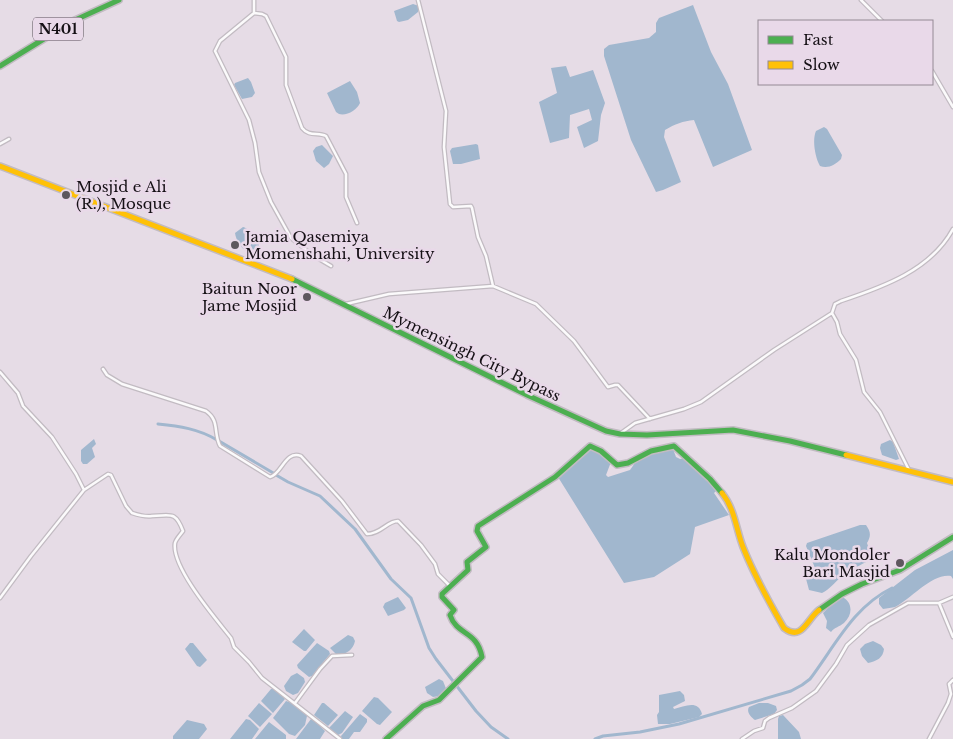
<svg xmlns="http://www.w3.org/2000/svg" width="953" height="739" font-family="'Libre Baskerville',serif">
<rect width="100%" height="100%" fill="#e6dce6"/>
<path fill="#a1b7ce" d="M413 4 419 6 418 12 408 20 399 22 397 21 394 11Z
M693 5 711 52 728 84 752 150 713 167 694 120C683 121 675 124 665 130L664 137 681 182 663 190 656 192 631 140 604 56V49L609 45 649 38 656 32V23L659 18Z
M566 66 570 77 593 70 605 103 601 115 598 141 584 148 577 127 592 120 589 109 570 115 569 138 550 143 539 102 557 93 551 68Z
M248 78 251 82 255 93 252 97 242 99 234 85 235 83Z
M350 81 357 92 360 103C357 110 347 116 339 114L336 112 327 93Z
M824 127 827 129 842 155 841 159C835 165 828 169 820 166 815 157 812 140 816 131Z
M476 144 478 145 480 159 461 164H453L450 151 452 148Z
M322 145 333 156 329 164 324 168 316 161 313 151 316 147Z
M243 227C250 229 260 240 259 247L248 252C241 249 236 240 235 233Z
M94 439 96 444 92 448 95 457 87 464H83L81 461V450Z
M890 440 893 442 899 459 896 460 882 455 880 448 881 444Z
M591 448 606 457 611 462 606 475 608 477 630 470 637 460 660 450 673 449 676 457 680 459 685 458 706 477 717 490 714 493 729 515 695 527 690 554 654 577 624 583 558 477 586 452Z
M860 525H866C871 532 871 536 867 543L871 555 870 560C860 565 851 570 841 577 834 583 830 589 822 593L809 590 805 575 814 571 815 568 806 546 807 543Z
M953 550V579L951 576C932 573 911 599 895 607 892 608 887 608 883 609L879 604V598L915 570Z
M398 597 406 608 404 610 388 616 383 607 385 603Z
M842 597C853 602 853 615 844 623 839 627 835 627 831 632L826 628 827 621 823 613 836 600Z
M304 629 315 640 306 651H304L292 642Z
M348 635 353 637 355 641C353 650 347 654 337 655L330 648Z
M873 641 881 645 884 649C883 658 877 661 868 663L862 656 860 649 865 644Z
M190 643H193L207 660 200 667 197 666 185 649Z
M317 643 329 651 330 654 312 676 309 677 298 668 297 665Z
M297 673 304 678 305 682 298 693 293 695 286 691 284 686 291 676Z
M439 679 443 681 447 691 440 696 433 697 427 693 425 687Z
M271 689H274L285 699 273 713 261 701Z
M680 691 684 695 685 701 673 707 674 709C684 707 698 699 702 714L699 717 670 724H658L657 715 659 712V695Z
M374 697 378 698 392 712 380 725 377 724 362 711Z
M286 701 292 703 307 716 305 725 295 736 289 734 273 718Z
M259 703 272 714 260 727 248 716Z
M322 703H324L338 715 328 726 314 715Z
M768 703 776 706 777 710 774 714 755 720C751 717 746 712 749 707L759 703Z
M345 711 353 717 342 733 338 735 329 728Z
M360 714 367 719V722L360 732H354L349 739H342L341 736Z
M783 715 799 732 801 739H778V719L779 716Z
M246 719 250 720 259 729 252 739H230Z
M311 719 314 720 325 731 320 739H296Z
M187 720 204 724 207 729 199 739H173V736Z
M269 722 286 735V739H255Z"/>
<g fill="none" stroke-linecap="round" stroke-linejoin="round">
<path stroke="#a1b7ce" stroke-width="3" d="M158 424C179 426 199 429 217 440
M219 441 275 474
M276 475 288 482 320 496 355 529 391 579 411 598 429 648 436 659 476 711 491 727 508 739
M595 739 603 736 640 732 679 724 791 691 802 685 810 679C835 646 853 607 892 588"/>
<g stroke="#c2bbc2" stroke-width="5">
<path id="street" d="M254 0V13L220 41 215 51 249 120 255 143 259 172 271 202 291 238 314 256 331 266
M418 0 446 111 444 147 450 204 453 207 471 206 472 208 478 237 486 256 493 286
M861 0 882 21
M254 13 262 14 266 16 286 57V85L302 128C309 137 318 132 326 136L346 174V197L357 223
M932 71 953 107
M0 144 9 139
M346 304 389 294 493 286 536 304 574 341 608 387 615 385H618L650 419
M832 313 837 322 840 334 856 360 864 392 880 412 909 470
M103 369 107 375 122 384 206 411C220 421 213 432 220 446L270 477C282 474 285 450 301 456L342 501 367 534C381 534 387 521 398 521L421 545 435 564 438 574 449 585
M0 372 18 393 23 406 52 437 76 474 84 490 31 556 0 598
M621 433 635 423 684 409 701 402 774 350 832 313 835 304 841 301C883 287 931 270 953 229
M84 490 108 474 111 475 126 506 132 513C138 515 145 517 152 516 170 516 175 510 183 531 181 534 176 539 175 543 171 567 216 619 231 638L234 647 249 662 262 678 340 739
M939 603 953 637
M295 703 320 669 332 656 352 655
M742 739 754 731 763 728 765 721 769 718 792 708 816 691 836 664 847 645 869 625 908 603H939L953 597
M929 739 948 703 951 694 949 684 953 680"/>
</g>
<g stroke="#c2bbc2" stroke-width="8">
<path id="fast" d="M0 66 73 21 119 0
M292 279 527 395 606 431 620 434 647 435 733 430 790 441 846 455
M819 610 842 594 862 584 900 570 953 537
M386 739 423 706 439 700 482 657C477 630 457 636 450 615L454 610 442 597V594L468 570 467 562 486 547 477 531 478 526 555 477 590 446 601 451 617 465 628 463 651 451 674 446 710 479 722 493"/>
</g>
<g stroke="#c2bbc2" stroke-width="8">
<path id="slow" d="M0 166 292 279
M846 455 953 482
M722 493C735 509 736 529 743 547 754 575 769 602 784 628 802 642 807 619 819 610"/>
</g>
<use href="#street" stroke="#fbfafb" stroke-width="2.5"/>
<use href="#fast" stroke="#4caf50" stroke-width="5"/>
<use href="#slow" stroke="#ffc107" stroke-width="5"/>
</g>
<g fill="#5e575e" stroke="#e9d9e9" stroke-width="2">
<circle cx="66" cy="195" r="5"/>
<circle cx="235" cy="245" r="5"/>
<circle cx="307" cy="297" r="5"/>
<circle cx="900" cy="563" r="5"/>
</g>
<g text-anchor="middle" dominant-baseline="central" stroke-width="5" stroke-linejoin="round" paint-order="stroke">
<rect fill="#e9d9e9" stroke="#554c55" stroke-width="1" x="33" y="17.5" width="50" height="23" rx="4"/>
<g font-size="14" font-weight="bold" fill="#151015">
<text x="58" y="29">N401</text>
</g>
<g font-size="15" fill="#151015" stroke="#e9d9e9" text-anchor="start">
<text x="76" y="186">Mosjid e Ali<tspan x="76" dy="17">(R.), Mosque</tspan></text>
<text x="245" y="236">Jamia Qasemiya<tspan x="245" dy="17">Momenshahi, University</tspan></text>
<text x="297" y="288" text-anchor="end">Baitun Noor<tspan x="297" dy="17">Jame Mosjid</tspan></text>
<text x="890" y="554" text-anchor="end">Kalu Mondoler<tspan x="890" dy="17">Bari Masjid</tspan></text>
</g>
<g font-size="15" fill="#151015" stroke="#e9d9e9">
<text transform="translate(472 354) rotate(26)">Mymensingh City Bypass</text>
</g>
</g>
<rect x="758" y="20" width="175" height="65" fill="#e9d9e9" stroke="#948994"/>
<rect x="768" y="36" width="25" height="8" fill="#4caf50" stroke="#948994"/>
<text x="803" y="45" font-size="15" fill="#151015">Fast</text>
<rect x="768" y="61" width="25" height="8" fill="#ffc107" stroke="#948994"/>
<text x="803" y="70" font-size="15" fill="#151015">Slow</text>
</svg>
